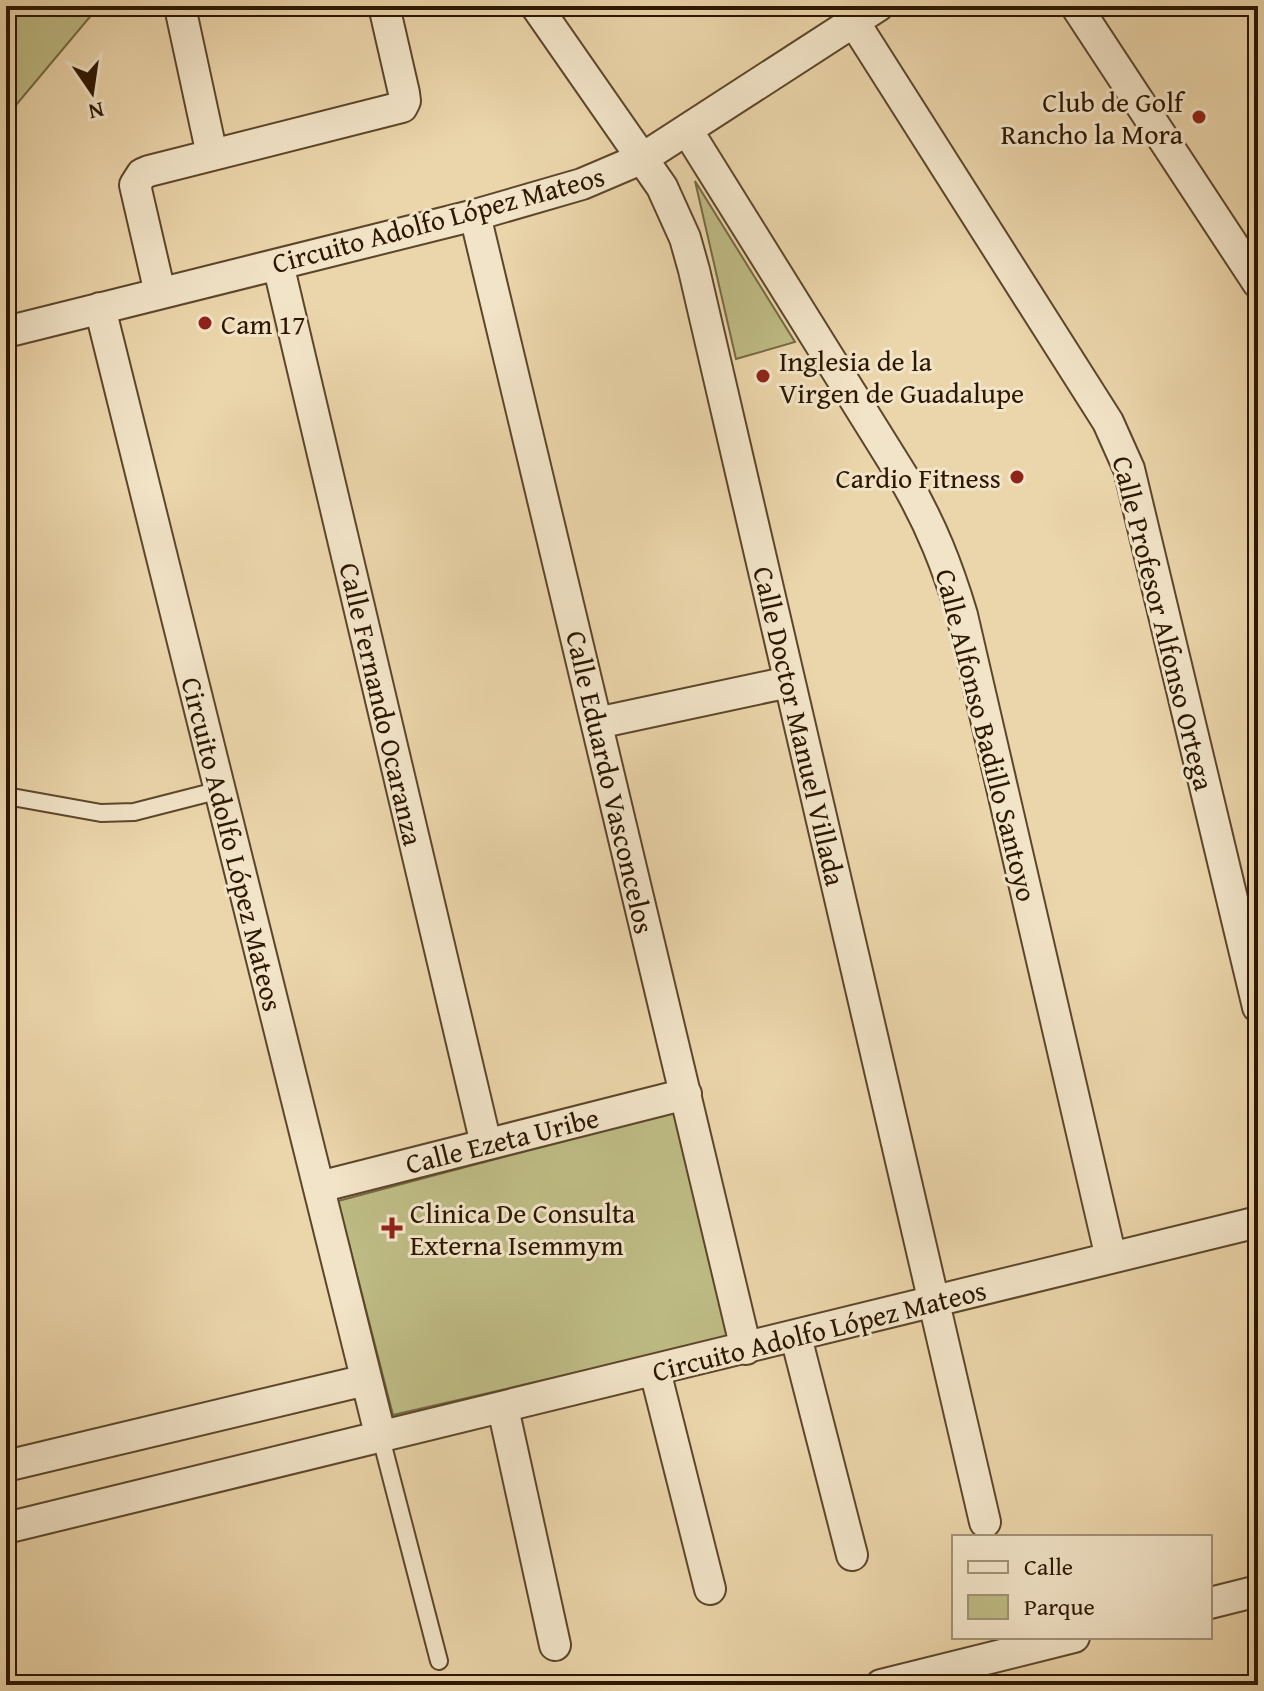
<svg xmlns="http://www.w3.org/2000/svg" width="1264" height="1691" font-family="'Gentium Book Plus',serif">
<rect width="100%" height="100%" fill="#ebd5aa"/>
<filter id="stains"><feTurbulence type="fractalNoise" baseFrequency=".0025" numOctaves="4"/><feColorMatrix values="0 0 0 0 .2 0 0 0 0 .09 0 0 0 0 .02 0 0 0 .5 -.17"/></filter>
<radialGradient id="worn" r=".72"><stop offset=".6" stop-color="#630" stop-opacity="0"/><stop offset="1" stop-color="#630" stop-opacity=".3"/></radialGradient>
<path fill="#bebb84" stroke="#756942" stroke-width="2" d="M6 6H99L6 117Z
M695 181 795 342 736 359Z
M676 1111 730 1337 393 1415 338 1201Z"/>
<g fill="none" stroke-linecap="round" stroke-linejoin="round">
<g stroke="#5c462a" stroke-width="20">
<path id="lane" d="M12 797 101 813 134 812 220 790
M381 1438 439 1661"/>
</g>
<g stroke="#5c462a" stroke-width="34">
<path id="street" d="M536 6 662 187 685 238 694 270 985 1522
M1076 6 1258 283
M180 7 212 155
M854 22 1108 422 1129 469 1258 1007
M687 130 905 480C931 525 947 565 962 615L1111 1258
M475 215 746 1349
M278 264 486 1144
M160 293 135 185 142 174 149 171 402 107 405 101 404 93 384 6
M100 308 381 1438
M6 332 475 215 582 184 643 158 878 6
M597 723 789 682
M319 1187 686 1094
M796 1337 852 1555
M655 1371 710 1589
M503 1408 555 1645
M6 1466 366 1380
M6 1528 1258 1222
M1210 1603 1258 1591
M881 1685 1074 1637"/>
</g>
<path stroke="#2c1700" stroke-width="5" stroke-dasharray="2 4" stroke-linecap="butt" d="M1191 1678 1193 1685"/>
<use href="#lane" stroke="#f2e4c8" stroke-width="16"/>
<use href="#street" stroke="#f2e4c8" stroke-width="30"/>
</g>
<g fill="#8f2418" stroke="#f2e4c8" stroke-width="3">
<circle cx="1199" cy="117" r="8"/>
<circle cx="205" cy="323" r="8"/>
<circle cx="763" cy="376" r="8"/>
<circle cx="1017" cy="477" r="8"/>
<path d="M388 1216h8v8h8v8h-8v8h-8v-8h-8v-8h8z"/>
</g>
<g text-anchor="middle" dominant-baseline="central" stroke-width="6" stroke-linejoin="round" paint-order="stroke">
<g font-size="28" fill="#2c1700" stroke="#f2e4c8" text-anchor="start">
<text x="1183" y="101" text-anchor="end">Club de Golf<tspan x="1183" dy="32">Rancho la Mora</tspan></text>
<text x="221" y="323">Cam 17</text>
<text x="779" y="360">Inglesia de la<tspan x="779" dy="32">Virgen de Guadalupe</tspan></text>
<text x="1001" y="477" text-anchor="end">Cardio Fitness</text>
<text x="410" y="1212">Clinica De Consulta<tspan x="410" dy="32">Externa Isemmym</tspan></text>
</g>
<g font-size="28" fill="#2c1700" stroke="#f2e4c8">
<text transform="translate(438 219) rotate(-15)">Circuito Adolfo López Mateos</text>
<text transform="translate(1164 623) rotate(76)">Calle Profesor Alfonso Ortega</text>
<text transform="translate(382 704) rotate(77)">Calle Fernando Ocaranza</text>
<text transform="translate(800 726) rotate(77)">Calle Doctor Manuel Villada</text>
<text transform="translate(987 735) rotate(76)">Calle Alfonso Badillo Santoyo</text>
<text transform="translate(611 782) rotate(77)">Calle Eduardo Vasconcelos</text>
<text transform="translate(233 844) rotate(76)">Circuito Adolfo López Mateos</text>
<text transform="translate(502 1140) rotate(-14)">Calle Ezeta Uribe</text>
<text transform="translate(819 1330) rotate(-14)">Circuito Adolfo López Mateos</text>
</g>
</g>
<rect width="1264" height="1691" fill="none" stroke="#ebd5aa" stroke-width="32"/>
<rect x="8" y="8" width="1248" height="1675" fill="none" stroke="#2c1700" stroke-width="4"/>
<rect x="16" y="16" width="1232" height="1659" fill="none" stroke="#2c1700" stroke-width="2"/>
<rect x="952" y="1535" width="260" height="104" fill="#f2e4c8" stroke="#a39278" stroke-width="2"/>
<rect x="968" y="1561" width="40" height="12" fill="#f2e4c8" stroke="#a39278" stroke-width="2"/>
<text x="1024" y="1575" font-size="24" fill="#2c1700">Calle</text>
<rect x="968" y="1595" width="40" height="24" fill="#bebb84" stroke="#a39278" stroke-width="2"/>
<text x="1024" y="1615" font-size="24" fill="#2c1700">Parque</text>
<g transform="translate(92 92) rotate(167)" stroke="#f2e4c8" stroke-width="6" paint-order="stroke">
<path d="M0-6L14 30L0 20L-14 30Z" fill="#2c1700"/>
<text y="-12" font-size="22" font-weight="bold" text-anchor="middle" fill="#2c1700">N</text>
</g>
<rect width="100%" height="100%" filter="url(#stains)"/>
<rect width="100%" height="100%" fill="url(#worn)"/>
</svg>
